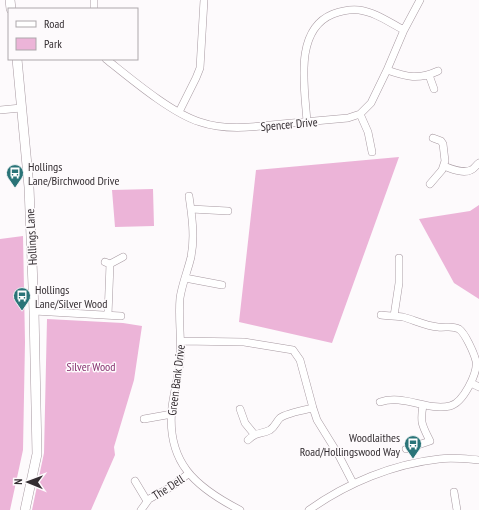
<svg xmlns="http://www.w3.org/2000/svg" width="479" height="510" font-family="'PT Sans Narrow',sans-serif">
<rect width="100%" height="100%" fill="#fdfafc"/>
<path fill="#ecb4d8" d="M399 157 332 343 239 322 256 170Z
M153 189 154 226 115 227 112 190Z
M479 205V299L454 283 419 219 470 211Z
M23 236 25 342 23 450 10 510H0V239Z
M47 319 123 323 142 326 134 380 114 447 115 455 91 510H32L44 453Z"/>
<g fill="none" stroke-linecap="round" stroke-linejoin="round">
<g stroke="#a799a1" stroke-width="8">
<path id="minor" d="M94 0V9
M106 59C130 78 171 113 200 122 226 131 254 127 281 124 304 122 326 120 348 118L360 114 371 103 387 70 404 30 420 0
M387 70C407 77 418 80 438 71
M429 75 434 89
M0 110 21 108
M179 112 196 78 200 68 204 0
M360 114 368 132 372 152
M307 122C305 89 293 30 333 14 341 11 350 9 359 10 375 12 390 23 404 30
M444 166C452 169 463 174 471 170 474 169 476 165 479 163
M430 184 442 170 445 161 443 144 441 141 433 138
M189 196C192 216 195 237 191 257 188 270 182 284 180 298 178 319 182 341 180 362 178 377 174 392 172 407 166 462 195 487 240 510
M191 209 228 211
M105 262 110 264 123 257
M185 278 222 285
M34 311 121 316
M108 315 110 264
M394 316 399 283V258
M181 341 244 342 293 350 300 360 313 408 317 420 338 454 353 483
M471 383 479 387
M380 402C404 394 426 411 450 406 463 403 478 373 476 361 474 353 465 333 459 329 452 325 445 328 438 327 426 326 414 320 403 317 396 316 388 316 381 315
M240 409 245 423 254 434
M144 419 172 414
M248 440C257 431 260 435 270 430 275 427 276 422 280 418 287 413 304 410 313 408
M406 449 430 441C422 425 420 423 423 405
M135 481 147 501
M454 492 457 510
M141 510 149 499 171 487 188 474
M309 510C347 483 393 464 439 459 452 457 466 459 479 460"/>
</g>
<g stroke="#a799a1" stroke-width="10">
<path id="tertiary" d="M10 0 11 9
M17 59 29 187 34 311 37 454 25 510"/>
</g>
<use href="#minor" stroke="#fff" stroke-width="7"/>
<use href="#tertiary" stroke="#fff" stroke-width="9"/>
</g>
<defs>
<g id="bus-pin" transform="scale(0.9)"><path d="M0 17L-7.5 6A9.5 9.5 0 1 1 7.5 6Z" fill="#2a7478" stroke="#fdfafc"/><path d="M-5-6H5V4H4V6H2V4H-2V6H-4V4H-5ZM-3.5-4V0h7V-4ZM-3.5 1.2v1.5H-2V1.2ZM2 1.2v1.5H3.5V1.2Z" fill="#fff"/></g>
</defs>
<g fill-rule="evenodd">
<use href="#bus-pin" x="15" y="173"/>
<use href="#bus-pin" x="22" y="296"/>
<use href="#bus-pin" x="413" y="444"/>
</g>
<g text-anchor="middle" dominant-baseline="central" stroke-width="3" stroke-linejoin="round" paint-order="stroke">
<g font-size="12" fill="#342e32" stroke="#fdfafc">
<text transform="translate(289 124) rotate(-5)">Spencer Drive</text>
<text transform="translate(31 237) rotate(-93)">Hollings Lane</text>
<text transform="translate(176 380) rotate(-83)">Green Bank Drive</text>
<text transform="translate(168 487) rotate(-33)">The Dell</text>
</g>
<g font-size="12" fill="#342e32" stroke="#fdfafc" text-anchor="start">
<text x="28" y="166">Hollings<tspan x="28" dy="14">Lane/Birchwood Drive</tspan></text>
<text x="35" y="289">Hollings<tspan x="35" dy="14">Lane/Silver Wood</tspan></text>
<text x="400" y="437" text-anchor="end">Woodlaithes<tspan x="400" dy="14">Road/Hollingswood Way</tspan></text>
</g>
<g font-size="12" fill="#85306e" stroke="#fdfafc">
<text x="91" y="366">Silver Wood</text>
</g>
</g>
<rect x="8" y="8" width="130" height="52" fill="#fdfafc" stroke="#ada8ab"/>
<rect x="16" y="21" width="20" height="6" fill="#ffffff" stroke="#ada8ab"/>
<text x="44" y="28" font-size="12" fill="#342e32">Road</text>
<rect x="16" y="38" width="20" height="12" fill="#ecb4d8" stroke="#ada8ab"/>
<text x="44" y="48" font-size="12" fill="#342e32">Park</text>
<g transform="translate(28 482) rotate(271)" stroke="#fdfafc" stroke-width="3" paint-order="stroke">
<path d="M0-3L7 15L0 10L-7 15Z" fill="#342e32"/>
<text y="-6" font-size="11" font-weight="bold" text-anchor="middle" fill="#342e32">N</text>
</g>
</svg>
